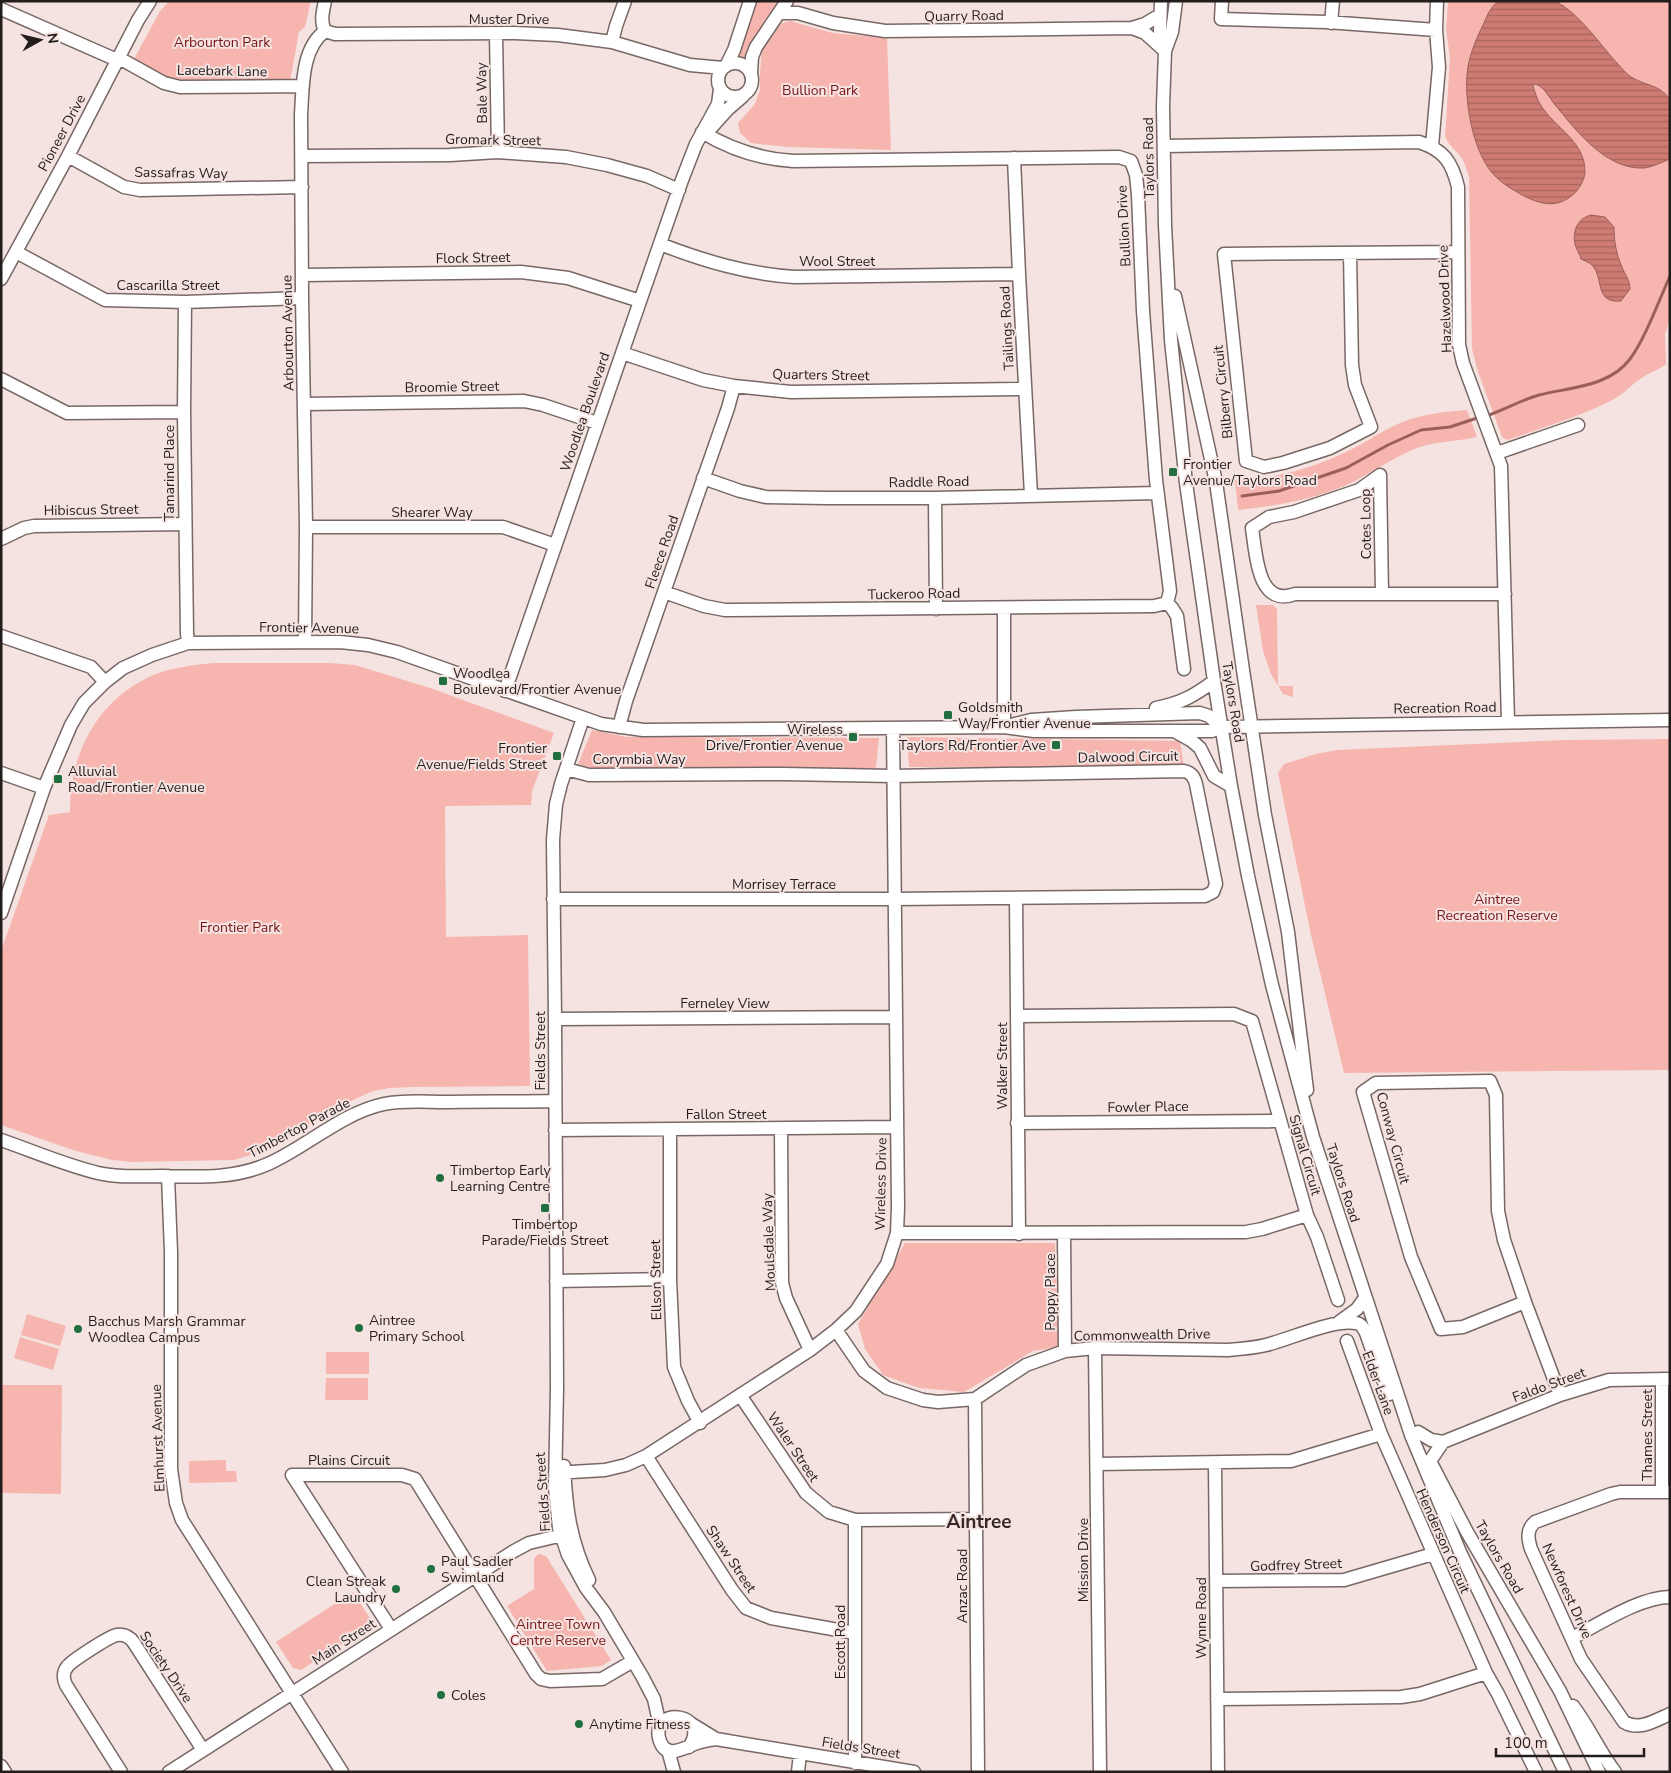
<svg xmlns="http://www.w3.org/2000/svg" width="1671" height="1773" font-family="'Nunito Sans',sans-serif">
<defs>
<pattern id="water-rules" width="6" height="5" patternUnits="userSpaceOnUse" patternTransform="scale(1.25)"><rect width="6" height="5" fill="#ce7b73"/><path d="M0 2.5h6" fill="none" stroke="#a7645e"/></pattern>
</defs>
<rect width="100%" height="100%" fill="#f5e3e1"/>
<path fill="#f6b6af" d="M169 1H311L305 27 299 32 290 82 175 83 133 61 160 11Z
M754 1H781L747 59 737 55Z
M1448 1H1670V319L1665 334 1666 364C1659 370 1651 372 1643 377 1633 383 1626 392 1616 398 1584 416 1542 427 1508 440L1502 437 1478 372 1472 349 1469 177C1467 170 1465 163 1461 157 1455 150 1449 145 1445 137L1450 58 1446 29Z
M790 21 833 33 887 38 891 150 788 147 751 143 740 133 738 123 755 104 760 90V73L762 47 782 23Z
M1467 410 1477 437C1457 442 1436 441 1417 448 1395 457 1374 471 1353 482 1317 499 1277 506 1238 510L1235 480C1273 479 1311 469 1346 452 1364 444 1381 431 1400 423 1421 414 1444 412 1467 410Z
M1256 605H1273L1277 609 1278 686H1293V697L1283 694 1271 674 1263 651Z
M213 663H330L355 665 430 688 554 733 532 791 531 805 445 806 446 937 528 935 530 1086 414 1087 390 1088 373 1091 340 1106 267 1150 234 1160 132 1162 112 1160 76 1151 1 1125V951L49 815 70 812C69 753 99 697 156 674 175 667 194 665 213 663Z
M592 730 627 737 879 738 876 768 595 769 578 764Z
M907 737 1180 741 1184 768 909 767Z
M1670 739V1070L1344 1073 1311 935 1278 773 1284 764 1316 754 1337 750 1565 740Z
M905 1243H1055L1059 1347 1033 1351 964 1392 919 1388 883 1375 865 1349 858 1324Z
M27 1314 66 1326 60 1346 21 1335Z
M20 1337 59 1349 53 1370 14 1358Z
M326 1352H369V1374H326Z
M326 1378H368V1400H325Z
M1 1385H62L61 1494 1 1493Z
M226 1460V1471H236L237 1482 189 1483V1461Z
M539 1554 546 1556 611 1660 602 1666 547 1671 507 1606 534 1589V1558Z
M353 1592 371 1620 370 1626 301 1670 293 1668 276 1642Z"/>
<path fill="url(#water-rules)" stroke="#9b5f59" d="M1498 1H1555C1580 14 1598 42 1616 62 1621 67 1627 75 1633 78 1649 87 1656 83 1670 99V159C1662 162 1653 167 1644 168 1607 170 1577 132 1556 106 1550 99 1544 86 1535 84L1533 86C1535 92 1537 99 1540 104 1554 128 1585 140 1585 172 1585 180 1577 193 1570 197 1555 208 1540 204 1524 196 1515 191 1504 185 1496 177 1472 154 1463 97 1468 66 1471 51 1477 37 1484 23 1487 15 1491 7 1498 1Z
M1591 215 1605 217 1614 227C1614 240 1616 254 1622 267 1625 275 1630 280 1630 289L1621 301C1594 304 1604 277 1592 265 1589 262 1585 261 1581 259 1580 254 1576 249 1575 244 1572 231 1578 218 1591 215Z"/>
<g fill="none" stroke-linecap="round" stroke-linejoin="round">
<path stroke="#9b5f59" stroke-width="3" d="M1486 416C1504 410 1521 400 1539 395 1571 387 1609 387 1630 359 1645 339 1659 300 1670 276
M1242 496 1279 491 1346 468 1388 445 1421 430 1450 427 1480 417"/>
<g stroke="#776765" stroke-width="15">
<path id="minor" d="M325 1C323 11 320 21 325 31
M1161 1 1160 32 1165 51 1163 106 1165 225 1171 340 1186 483 1214 681 1231 786 1248 876 1272 985 1313 1137 1411 1435 1460 1552 1565 1772
M1222 1 1221 19 1327 22 1436 30
M1 9 117 60
M780 13H798L833 23 885 31 1132 28 1145 24 1160 15
M1331 23 1333 1
M1132 28 1145 33 1165 51
M325 31 335 34 515 33 558 35 612 42 690 65 723 68
M496 34 498 152
M612 42 616 26 625 1
M1165 51 1172 32 1176 1
M119 58 164 83 180 87 303 86
M718 80a17 17 0 1 1 34 0a17 17 0 1 1-34 0Z
M726 66 734 50 750 1
M751 73 752 57 756 47 787 1
M710 129 728 109 743 96
M702 132C730 149 760 159 793 161L1119 157 1131 161 1136 175 1138 195 1143 311 1156 480 1170 591 1167 603
M1164 146 1419 142C1444 150 1452 162 1458 187L1459 345 1463 363 1501 466 1508 722
M1432 146 1439 67 1436 30 1437 1
M68 156 124 187 140 190 302 187
M302 156 450 155 498 152 566 157 607 165 647 176 679 190
M1014 158 1019 274 1031 495
M660 244C704 261 747 274 795 277L1019 274
M16 252 105 300 185 302 302 298
M1350 253 1352 365 1355 385 1371 427 1330 448 1283 463 1264 467 1246 461 1224 254 1458 252
M303 275 521 272 568 278 640 301
M1 279 68 156 138 20 150 1
M1175 296 1216 482 1243 670 1265 815 1288 932 1307 1090
M185 302 184 412 187 633 188 643
M622 353 703 380 734 386 791 392 1025 389
M1 379 67 413 184 412
M304 404 524 401 543 405 597 423
M1497 453 1578 425
M703 478 740 491 766 497 827 498H935L1157 493
M935 498 936 609
M306 527H503L555 545
M1 539 24 528 34 526 184 524
M664 592 704 606 725 610 1154 606 1167 603
M1382 594 1380 475 1359 490 1294 512 1269 517 1252 528C1256 553 1257 608 1295 594H1505
M1167 603 1172 608 1177 616 1184 669
M1 636 91 667 105 682
M305 642 306 527 302 298 301 114C303 87 301 49 325 31
M505 691 682 180 696 144 718 104 720 89
M1156 708C1181 703 1194 696 1214 681
M583 718 561 784 556 804 553 840 555 1019 557 1388 555 1488 559 1528 568 1555 586 1588 604 1612 642 1676 654 1699 660 1726
M1011 725 1031 720 1076 717 1200 713 1209 716 1221 727
M619 727 626 701 728 408 734 386
M1004 727V608
M1176 732 1192 741 1200 748 1214 776 1231 786
M1 773 44 788
M1016 898 1019 1234
M553 899H894L1205 896 1213 892 1216 884 1196 784C1194 777 1192 773 1184 771L893 776 784 774 589 775 566 769
M1 913 44 788 71 725 84 703 105 682 123 668 152 655 188 643 340 642 368 645 397 652 601 724 643 730 1004 727 1034 731H1212L1221 727 1670 720
M555 1019 895 1017
M1017 1123 1280 1121
M781 1129 782 1283 786 1298 810 1350
M555 1130 896 1127
M670 1130V1279L674 1367 688 1401 700 1423
M1 1140C33 1151 65 1165 98 1173 119 1178 141 1176 162 1176 199 1177 236 1179 270 1163 309 1145 342 1113 384 1104 404 1100 425 1102 445 1102 482 1101 518 1102 555 1101
M168 1176 171 1252V1469L176 1503 182 1520 342 1772
M1307 1215 1317 1237 1338 1300
M897 1233 1246 1232 1262 1229 1307 1215 1252 1021 1234 1014 1017 1016
M1064 1233 1065 1351
M556 1281 670 1279
M1525 1302 1463 1327 1441 1329 1411 1257 1363 1092 1376 1083 1490 1081 1496 1095 1498 1211 1504 1240 1525 1302 1560 1395
M1339 1322 1357 1309 1365 1298
M836 1330 864 1371 887 1388 923 1400 938 1402 975 1399 1026 1365 1065 1351 1095 1348 1228 1350C1241 1349 1254 1348 1266 1345 1290 1339 1333 1319 1356 1323 1362 1324 1363 1328 1366 1333L1382 1378 1390 1394
M1347 1341 1381 1434
M1095 1348 1100 1772
M1662 1379V1492
M740 1395 806 1493 829 1512 855 1520 976 1519
M975 1399 978 1772
M1418 1432 1431 1440 1443 1442
M1443 1442 1560 1395 1609 1380 1670 1379
M646 1456 732 1590 746 1608 771 1618 855 1633
M1430 1461 1443 1442
M1431 1463 1467 1532 1560 1691 1599 1772
M1097 1464 1291 1461 1381 1434 1486 1673 1420 1694 1401 1697 1217 1699
M1215 1464 1218 1772
M564 1466C566 1508 570 1541 589 1580
M555 1473 605 1470 626 1465 646 1456 810 1350 836 1330 856 1311 887 1264 897 1233 898 1207 893 729
M1670 1492H1620L1611 1494 1535 1522C1526 1530 1528 1539 1531 1549L1581 1659 1624 1722C1639 1731 1654 1721 1670 1714
M855 1520V1763
M1216 1581 1344 1580 1433 1554
M391 1629 292 1475H402L415 1479 536 1674 541 1679 550 1681 602 1679 633 1661
M1572 1638C1599 1624 1640 1597 1670 1597
M1486 1673 1498 1694 1536 1772
M1573 1706C1589 1727 1599 1751 1615 1772
M690 1723 716 1739 914 1772
M689 1747C712 1714 652 1705 659 1738 665 1762 685 1747 697 1743 703 1741 709 1740 716 1739
M668 1750 674 1772
M1 1766 5 1772
M121 1772 66 1685C63 1679 63 1672 67 1667 71 1661 110 1636 117 1635 124 1634 130 1637 134 1643L203 1750
M169 1772 514 1551 529 1543 571 1533
M798 1772 800 1754"/>
</g>
<use href="#minor" stroke="#fff" stroke-width="12"/>
</g>
<g fill="#216e3e" stroke="#f5e3e1" stroke-width="2">
<rect x="1168" y="467" width="10" height="10" rx="2.5"/>
<rect x="438" y="676" width="10" height="10" rx="2.5"/>
<rect x="943" y="710" width="10" height="10" rx="2.5"/>
<rect x="848" y="732" width="10" height="10" rx="2.5"/>
<rect x="1051" y="740" width="10" height="10" rx="2.5"/>
<rect x="552" y="751" width="10" height="10" rx="2.5"/>
<rect x="53" y="774" width="10" height="10" rx="2.5"/>
<circle cx="440" cy="1178" r="5"/>
<rect x="540" y="1203" width="10" height="10" rx="2.5"/>
<circle cx="359" cy="1328" r="5"/>
<circle cx="78" cy="1329" r="5"/>
<circle cx="431" cy="1569" r="5"/>
<circle cx="396" cy="1589" r="5"/>
<circle cx="441" cy="1695" r="5"/>
<circle cx="579" cy="1724" r="5"/>
</g>
<g text-anchor="middle" dominant-baseline="central" stroke-width="4" stroke-linejoin="round" paint-order="stroke">
<g font-size="14" fill="#231d1c" stroke="#f5e3e1">
<text transform="translate(964 16) rotate(-1)">Quarry Road</text>
<text x="509" y="19">Muster Drive</text>
<text transform="translate(222 71) rotate(1)">Lacebark Lane</text>
<text transform="translate(482 93) rotate(-91)">Bale Way</text>
<text transform="translate(62 133) rotate(-62)">Pioneer Drive</text>
<text transform="translate(493 140) rotate(1)">Gromark Street</text>
<text transform="translate(1149 158) rotate(-91)">Taylors Road</text>
<text transform="translate(181 173) rotate(1)">Sassafras Way</text>
<text transform="translate(1124 226) rotate(-93)">Bullion Drive</text>
<text transform="translate(473 258) rotate(-1)">Flock Street</text>
<text x="837" y="261">Wool Street</text>
<text x="168" y="285">Cascarilla Street</text>
<text transform="translate(1445 299) rotate(-92)">Hazelwood Drive</text>
<text transform="translate(1007 328) rotate(-93)">Tailings Road</text>
<text transform="translate(288 333) rotate(-91)">Arbourton Avenue</text>
<text transform="translate(821 375) rotate(1)">Quarters Street</text>
<text transform="translate(452 387) rotate(-1)">Broomie Street</text>
<text transform="translate(1223 392) rotate(-96)">Bilberry Circuit</text>
<text transform="translate(585 412) rotate(-71)">Woodlea Boulevard</text>
<text transform="translate(169 473) rotate(-90)">Tamarind Place</text>
<text transform="translate(929 482) rotate(-1)">Raddle Road</text>
<text transform="translate(91 510) rotate(-1)">Hibiscus Street</text>
<text x="432" y="512">Shearer Way</text>
<text transform="translate(1366 524) rotate(-91)">Cotes Loop</text>
<text transform="translate(662 552) rotate(-71)">Fleece Road</text>
<text transform="translate(914 594) rotate(-1)">Tuckeroo Road</text>
<text transform="translate(309 628) rotate(1)">Frontier Avenue</text>
<text transform="translate(1233 702) rotate(81)">Taylors Road</text>
<text transform="translate(1445 708) rotate(-1)">Recreation Road</text>
<text transform="translate(1128 757) rotate(-1)">Dalwood Circuit</text>
<text x="639" y="759">Corymbia Way</text>
<text x="784" y="884">Morrisey Terrace</text>
<text x="725" y="1003">Ferneley View</text>
<text transform="translate(540 1051) rotate(-90)">Fields Street</text>
<text transform="translate(1002 1066) rotate(-90)">Walker Street</text>
<text transform="translate(1148 1107) rotate(-1)">Fowler Place</text>
<text x="726" y="1114">Fallon Street</text>
<text transform="translate(299 1128) rotate(-28)">Timbertop Parade</text>
<text transform="translate(1393 1138) rotate(75)">Conway Circuit</text>
<text transform="translate(1305 1155) rotate(74)">Signal Circuit</text>
<text transform="translate(1343 1183) rotate(72)">Taylors Road</text>
<text transform="translate(881 1184) rotate(-89)">Wireless Drive</text>
<text transform="translate(769 1242) rotate(-92)">Moulsdale Way</text>
<text transform="translate(656 1280) rotate(-91)">Ellson Street</text>
<text transform="translate(1050 1292) rotate(-90)">Poppy Place</text>
<text transform="translate(1142 1335) rotate(-1)">Commonwealth Drive</text>
<text transform="translate(1378 1383) rotate(70)">Elder Lane</text>
<text transform="translate(1549 1385) rotate(-20)">Faldo Street</text>
<text transform="translate(1647 1435) rotate(-90)">Thames Street</text>
<text transform="translate(158 1438) rotate(-92)">Elmhurst Avenue</text>
<text transform="translate(793 1447) rotate(56)">Waler Street</text>
<text x="349" y="1460">Plains Circuit</text>
<text transform="translate(543 1492) rotate(-94)">Fields Street</text>
<text transform="translate(1443 1541) rotate(66)">Henderson Circuit</text>
<text transform="translate(1499 1557) rotate(60)">Taylors Road</text>
<text transform="translate(731 1559) rotate(56)">Shaw Street</text>
<text transform="translate(1083 1560) rotate(-90)">Mission Drive</text>
<text transform="translate(1296 1565) rotate(-2)">Godfrey Street</text>
<text transform="translate(962 1586) rotate(-90)">Anzac Road</text>
<text transform="translate(1567 1591) rotate(66)">Newforest Drive</text>
<text transform="translate(1201 1618) rotate(-90)">Wynne Road</text>
<text transform="translate(344 1642) rotate(-33)">Main Street</text>
<text transform="translate(840 1642) rotate(-90)">Escott Road</text>
<text transform="translate(166 1667) rotate(56)">Society Drive</text>
<text transform="translate(861 1748) rotate(9)">Fields Street</text>
</g>
<g font-size="14" fill="#781315" stroke="#f5e3e1">
<text x="222" y="42">Arbourton Park</text>
<text x="820" y="90">Bullion Park</text>
<text x="1497" y="899">Aintree<tspan x="1497" dy="16">Recreation Reserve</tspan></text>
<text x="240" y="927">Frontier Park</text>
<text x="558" y="1624">Aintree Town<tspan x="558" dy="16">Centre Reserve</tspan></text>
</g>
<g font-size="14" fill="#231d1c" stroke="#f5e3e1" text-anchor="start">
<text x="1183" y="464">Frontier<tspan x="1183" dy="16">Avenue/Taylors Road</tspan></text>
<text x="453" y="673">Woodlea<tspan x="453" dy="16">Boulevard/Frontier Avenue</tspan></text>
<text x="958" y="707">Goldsmith<tspan x="958" dy="16">Way/Frontier Avenue</tspan></text>
<text x="843" y="729" text-anchor="end">Wireless<tspan x="843" dy="16">Drive/Frontier Avenue</tspan></text>
<text x="1046" y="745" text-anchor="end">Taylors Rd/Frontier Ave</text>
<text x="547" y="748" text-anchor="end">Frontier<tspan x="547" dy="16">Avenue/Fields Street</tspan></text>
<text x="68" y="771">Alluvial<tspan x="68" dy="16">Road/Frontier Avenue</tspan></text>
<text x="450" y="1170">Timbertop Early<tspan x="450" dy="16">Learning Centre</tspan></text>
<text x="545" y="1224" text-anchor="middle">Timbertop<tspan x="545" dy="16">Parade/Fields Street</tspan></text>
<text x="369" y="1320">Aintree<tspan x="369" dy="16">Primary School</tspan></text>
<text x="88" y="1321">Bacchus Marsh Grammar<tspan x="88" dy="16">Woodlea Campus</tspan></text>
<text x="441" y="1561">Paul Sadler<tspan x="441" dy="16">Swimland</tspan></text>
<text x="386" y="1581" text-anchor="end">Clean Streak<tspan x="386" dy="16">Laundry</tspan></text>
<text x="451" y="1695">Coles</text>
<text x="589" y="1724">Anytime Fitness</text>
</g>
<g font-size="19" font-weight="bold" fill="#352826" stroke="#f5e3e1">
<text x="979" y="1522">Aintree</text>
</g>
</g>
<rect width="1671" height="1773" fill="none" stroke="#231d1c" stroke-width="5"/>
<g transform="translate(40 40) rotate(82)" stroke="#f5e3e1" stroke-width="4" paint-order="stroke">
<path d="M0-4L9 19L0 12L-9 19Z" fill="#231d1c"/>
<text y="-8" font-size="14" font-weight="bold" text-anchor="middle" fill="#231d1c">N</text>
</g>
<path d="M1496 1748v8h148v-8" fill="none" stroke="#231d1c" stroke-width="2.5"/>
<text x="1504" y="1748" font-size="15" fill="#231d1c" stroke="#f5e3e1" stroke-width="4" paint-order="stroke">100 m</text>
</svg>
